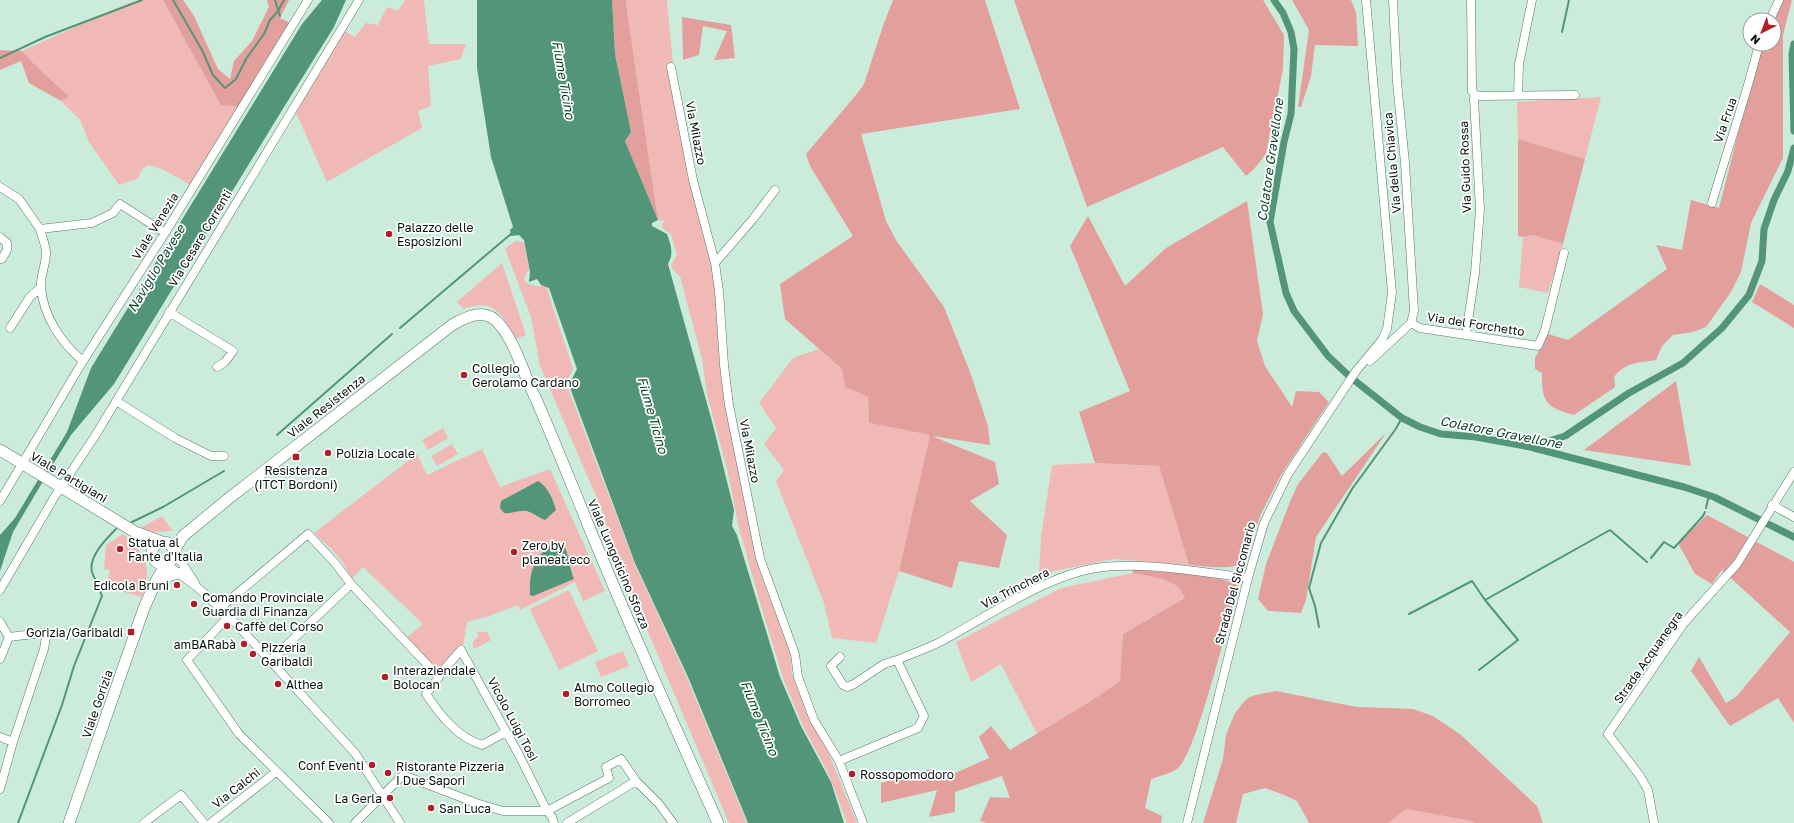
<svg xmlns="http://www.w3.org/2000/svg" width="1794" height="823" font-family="'Golos Text',sans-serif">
<rect width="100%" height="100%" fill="#cbecdb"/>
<path fill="#f0b9b5" d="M138 0H163L221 104 243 107 194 187 164 170 149 165 143 168 137 179 119 185 89 142 80 120 61 101 69 96C53 80 36 67 22 51L122 6Z
M405 0H424L429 44H466L461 59 428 66 431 106 418 111 422 128 327 182 296 113 343 30 355 37 366 23 378 25 387 7 398 11Z
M627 0H667L674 75 712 267 728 414 753 546 761 574 790 652 792 674 810 719 827 749 857 823H847L829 775 803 726 784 681 761 606 739 528 728 473 707 394 702 359 680 276 673 270 671 265 677 255 671 234 663 229 662 224 665 221 658 220 626 4Z
M1601 97 1585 159 1518 139 1517 102Z
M1533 235 1563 244 1548 293 1519 287 1523 237Z
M515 241 524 242 529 269 524 278 526 283 536 286H546L573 369 566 383 636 567 687 678 747 823H729L615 554 602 510 540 366 531 317 505 249Z
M502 263 526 335 515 339C504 315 493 297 464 309L457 302Z
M819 349 842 369 845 387 868 397 869 423 930 435 899 571 876 643 832 638 824 603 776 481 784 470 764 444 776 428 759 403 793 358Z
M443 428 448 438 428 450 422 440Z
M452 444 458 454 437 466 431 456Z
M482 449 500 487 550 469 605 591 583 601 575 582 520 610 518 605 486 617 467 622 463 646 459 645 439 674 406 638 423 624 363 567 351 579C344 558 329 547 314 533L417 454 427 475Z
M1095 463 1159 466 1189 565 1114 559 1039 574 1041 537 1052 465Z
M162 516 173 531 153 532 140 528Z
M123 534C147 555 152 567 142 597L106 587 110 570 104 569 106 545Z
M1133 573 1163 579 1179 587 1185 598 1123 634 1120 681 1091 701 1037 734 1001 664 971 682 956 642 1061 588Z
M569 590 598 651 559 670 530 609Z
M480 631 482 632H487L491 640 474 649C471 643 474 639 479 636L477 632Z
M623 651 629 666 601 677 595 662Z
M1406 809 1471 821 1475 823H1388Z"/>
<path fill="#e39f9b" d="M163 0H183L194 16 218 69 230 79 234 61 252 41 269 7 267 0H289L280 18 290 23 243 107 221 105Z
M612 0H627L626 4 658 220 625 141 631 132 615 54Z
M893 0H985L1020 109 861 134 886 221 896 240 944 307 970 372 988 426 990 445 932 436 995 462 999 484 970 501 1007 535 999 568 959 561 952 588 899 571 930 435 869 423 868 397 845 387 842 369 785 319 780 284 853 236 810 166 806 154 856 95 864 84 884 23Z
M1014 0H1263L1284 35 1283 69 1266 154 1254 169 1246 176 1223 147 1087 207Z
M1292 0H1351L1356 12 1358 46 1315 45 1311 76 1301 107H1298L1309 30Z
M1783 0H1792L1783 35V158L1751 223 1741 272 1731 292 1706 327 1693 332 1673 335 1662 346 1656 360C1638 363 1626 362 1614 377L1615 387 1574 415C1547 408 1541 402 1542 373L1535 369V358L1548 334 1568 340 1667 269 1656 245 1682 250 1691 200 1719 208 1761 44H1774V20Z
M682 17 731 25 735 58 714 60 727 31 703 26 699 55 683 60Z
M0 50 22 51C36 67 53 81 69 96L61 101 29 83 21 61 0 70Z
M1518 139 1585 159 1563 244 1533 235 1523 237 1518 236Z
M1247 201 1263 314 1257 341 1265 366 1292 407 1296 391 1319 392 1329 402 1281 475 1261 514 1244 562C1233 571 1203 566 1189 565L1159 466 1095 463 1079 412 1130 391 1070 246 1088 216 1125 286 1166 248Z
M1760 284 1794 305V328L1752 302Z
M1676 381 1691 466 1584 450Z
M1386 433 1316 537 1306 600 1301 613 1268 611 1258 599 1266 564 1290 502 1298 484 1323 452 1327 453 1342 476Z
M1707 515 1794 562V723L1778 698 1730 726 1691 671 1699 657 1726 703 1737 696 1790 632 1722 570 1712 584 1695 574 1678 543Z
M1132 569C1166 574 1206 571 1238 585 1230 615 1196 756 1177 769 1170 774 1159 776 1151 779L1145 808 1162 816 1161 823H986L980 821 990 797 1010 798 1002 776 955 792V812L929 817 937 790 881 803V783L931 769 942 774 944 778 989 758 979 737 991 726 1010 750 1091 701 1120 681 1123 634 1185 598 1179 587 1163 579 1133 573Z
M1276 691 1357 707 1413 709 1433 716 1461 735 1537 806 1543 823H1475L1471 821 1406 809 1388 823H1309L1297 801 1284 795 1265 788 1243 794 1236 823H1203L1223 759 1226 735 1234 715 1242 704 1248 698 1255 695Z"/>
<path fill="#539578" d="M322 0H346L334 27 284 107 114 384 71 435 52 466 13 532 0 571V535L15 518 67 432 91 368 302 24Z
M477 0H612L615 54 631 132 625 141 658 220 652 223V226L667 234C671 245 674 253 668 264L713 425 734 510 732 526 737 535 780 677 801 726 831 782 844 823H748L688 677 635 563 569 385 577 369 549 288 541 285 537 279 529 282 530 272 524 240 519 235 511 236 510 230 513 227 491 157 477 68Z
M538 481C548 487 553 499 556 510L545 520C539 518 534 513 527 511 519 510 512 514 504 513L500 508 501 501Z
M556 541 563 543C569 555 569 567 574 579L533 596 530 595C529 569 535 556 556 541Z"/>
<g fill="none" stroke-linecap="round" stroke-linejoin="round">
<path stroke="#539578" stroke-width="2" d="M173 0 202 50 213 75 225 88 236 79 246 59 264 34 270 20 278 11 284 0
M275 0 280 16
M1562 32 1569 0
M0 58 45 37 142 0
M1793 99 1794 100
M400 328 512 233
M277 435 392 334
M1706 508 1709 495
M132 522 163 507 224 471
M1651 558 1664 542 1674 548 1703 516 1705 512
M1485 600 1610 530 1647 562
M1409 614 1472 581 1485 600 1518 640 1479 670
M1319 627 1315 606 1309 588 1321 543 1352 489 1395 430 1402 418
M18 823 62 705 74 666 102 596C99 588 95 580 92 572 88 557 106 539 116 529"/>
<path stroke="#539578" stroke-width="7" d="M1274 0 1283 13 1291 32 1294 49 1291 114 1284 142 1270 222 1286 293 1294 311 1328 356 1349 376 1402 418 1420 427 1441 434 1476 437 1530 447 1684 487 1714 497 1794 537
M1794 44 1792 54 1794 131
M1530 447 1565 436 1629 393 1683 363 1722 328 1749 295 1762 261 1764 229 1774 200 1788 171 1794 148"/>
<g stroke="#597768" stroke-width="9">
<path id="street" d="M1770 20 1779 0
M671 67 693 180 715 263 719 291 724 365 729 405 760 558 795 654 798 677 814 720 839 761 863 823
M1475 95 1481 96 1575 95
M1518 95 1519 64 1532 0
M0 187 19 199 40 229 92 223 113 213 120 204 165 233
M1712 203C1727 150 1746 98 1759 44
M40 229C42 237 46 246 46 253 46 265 40 276 41 287 43 316 62 344 83 361
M0 237 7 243V250L2 259H0
M715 263 753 219 775 190
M169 312 233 351 225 362 217 367
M1411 323 1420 328 1538 346 1545 330 1564 253
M10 328 30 297 41 287
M1466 335 1475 273 1480 209 1474 99 1475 95 1472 91V85L1471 0
M1370 361 1411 323 1414 311 1405 163 1397 82 1393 0
M116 401 175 438 211 456H224
M0 501 83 361 165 233 308 0
M1772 505 1794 517
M174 551 195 583
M166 564 197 587 229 616 355 753 400 823
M0 590 55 496 95 436 359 0
M220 608 308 534 335 563 351 584 439 677 426 694C440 715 457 737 482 745L506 732
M229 616 187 660 239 734 329 823
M0 622 9 637
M840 657 831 666 843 685 847 687 854 684 884 664 897 660
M0 659 9 637
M270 661 351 584
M0 737 13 742
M839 761 918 728 924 716 897 660C911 654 926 649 940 642 985 618 1045 576 1096 568 1145 561 1198 572 1248 578
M636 781 659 804 673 823
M0 789 13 742 44 649 46 637 44 633H42L9 637
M144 823 181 795 204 823
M211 823 276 772
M355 823 403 775 476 803 503 811H547L519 755 461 650 438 676
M554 823 552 817 547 811 609 778 606 767 621 759 636 781 567 823
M1187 823 1248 578 1264 523 1288 474 1356 371 1382 340 1387 329 1392 293 1366 0
M1654 823 1648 790 1640 776 1608 734 1684 623 1737 564 1794 472"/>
</g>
<g stroke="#597768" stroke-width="12">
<path id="secondary" d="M0 450 135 532 162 542
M152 553a11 11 0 1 1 22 0a11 11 0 1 1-22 0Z
M174 551 183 536 228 499 452 325C467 316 486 307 500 325 512 339 520 362 527 379 547 423 565 468 583 512 625 617 672 720 718 823
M158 584 164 577 178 573
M69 823 144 608 156 581 166 564"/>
</g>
<use href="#street" stroke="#fff" stroke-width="8"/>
<use href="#secondary" stroke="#fff" stroke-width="11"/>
</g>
<g fill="#b01e2b" stroke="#fff" stroke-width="1.5">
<circle cx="389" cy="234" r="4"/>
<circle cx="464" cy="375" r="4"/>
<circle cx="328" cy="453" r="4"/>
<rect x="292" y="453" width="8" height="8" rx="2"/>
<circle cx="120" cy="549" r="4"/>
<circle cx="514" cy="552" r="4"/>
<circle cx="177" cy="585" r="4"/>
<circle cx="194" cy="604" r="4"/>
<circle cx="227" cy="626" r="4"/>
<rect x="127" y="628" width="8" height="8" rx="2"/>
<circle cx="244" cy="644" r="4"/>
<circle cx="253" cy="654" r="4"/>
<circle cx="385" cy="677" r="4"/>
<circle cx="278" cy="684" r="4"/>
<circle cx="566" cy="694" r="4"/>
<circle cx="372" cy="765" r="4"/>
<circle cx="388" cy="773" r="4"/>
<circle cx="852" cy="774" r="4"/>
<circle cx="390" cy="798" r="4"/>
<circle cx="431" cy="808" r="4"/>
</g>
<g text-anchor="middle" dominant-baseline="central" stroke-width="3.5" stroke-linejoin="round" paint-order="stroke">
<g font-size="12" fill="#06110c" stroke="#fff">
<text transform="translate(1725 120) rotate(-71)">Via Frua</text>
<text transform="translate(696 133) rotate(79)">Via Milazzo</text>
<text transform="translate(1392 163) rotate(-95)">Via della Chiavica</text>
<text transform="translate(1465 167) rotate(-92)">Via Guido Rossa</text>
<text transform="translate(155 226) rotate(-58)">Viale Venezia</text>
<text transform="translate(200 238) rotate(-59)">Via Cesare Correnti</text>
<text transform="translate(1476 324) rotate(9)">Via del Forchetto</text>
<text transform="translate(326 406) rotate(-38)">Viale Resistenza</text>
<text transform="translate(750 451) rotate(79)">Via Milazzo</text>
<text transform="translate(69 477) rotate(31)">Viale Partigiani</text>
<text transform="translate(619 564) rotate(67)">Viale Lungoticino Sforza</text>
<text transform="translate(1235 583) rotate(-75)">Strada Del Siccomario</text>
<text transform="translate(1015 588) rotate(-27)">Via Trinchera</text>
<text transform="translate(1648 657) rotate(-55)">Strada Acquanegra</text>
<text transform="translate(97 704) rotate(-71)">Viale Gorizia</text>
<text transform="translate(513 719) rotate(62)">Vicolo Luigi Tosi</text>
<text transform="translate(236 788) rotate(-38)">Via Calchi</text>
</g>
<g font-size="12" fill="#06110c" stroke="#fff" text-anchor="start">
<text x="397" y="227">Palazzo delle<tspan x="397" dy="14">Esposizioni</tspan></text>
<text x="472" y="368">Collegio<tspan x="472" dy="14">Gerolamo Cardano</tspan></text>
<text x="336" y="453">Polizia Locale</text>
<text x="296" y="470" text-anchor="middle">Resistenza<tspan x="296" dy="14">(ITCT Bordoni)</tspan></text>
<text x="128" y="542">Statua al<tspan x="128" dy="14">Fante d'Italia</tspan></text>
<text x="522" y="545">Zero by<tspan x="522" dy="14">planeat.eco</tspan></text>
<text x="169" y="585" text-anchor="end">Edicola Bruni</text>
<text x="202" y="597">Comando Provinciale<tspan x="202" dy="14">Guardia di Finanza</tspan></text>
<text x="235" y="626">Caffè del Corso</text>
<text x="123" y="632" text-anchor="end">Gorizia/Garibaldi</text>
<text x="236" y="644" text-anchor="end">amBARabà</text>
<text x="261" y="647">Pizzeria<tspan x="261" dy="14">Garibaldi</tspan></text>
<text x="393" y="670">Interaziendale<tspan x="393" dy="14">Bolocan</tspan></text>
<text x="286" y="684">Althea</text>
<text x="574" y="687">Almo Collegio<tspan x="574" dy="14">Borromeo</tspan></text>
<text x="364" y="765" text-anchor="end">Conf Eventi</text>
<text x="396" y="766">Ristorante Pizzeria<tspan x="396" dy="14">I Due Sapori</tspan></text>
<text x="860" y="774">Rossopomodoro</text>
<text x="382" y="798" text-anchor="end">La Gerla</text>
<text x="439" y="808">San Luca</text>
</g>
<g font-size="13" font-style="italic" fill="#0c4530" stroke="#fff">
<text transform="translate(564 80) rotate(80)">Fiume Ticino</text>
<text transform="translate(1270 160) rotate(-82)">Colatore Gravellone</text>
<text transform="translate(156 268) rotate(-59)">Naviglio Pavese</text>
<text transform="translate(653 415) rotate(74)">Fiume Ticino</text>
<text transform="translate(1501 432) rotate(11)">Colatore Gravellone</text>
<text transform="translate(760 718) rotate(68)">Fiume Ticino</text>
</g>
</g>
<g transform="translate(1762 32) rotate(222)"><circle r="19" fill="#ffffff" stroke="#9ba09e"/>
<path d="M0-3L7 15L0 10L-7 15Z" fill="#b01e2b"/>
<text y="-6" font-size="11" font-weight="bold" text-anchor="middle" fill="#06110c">N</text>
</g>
</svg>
